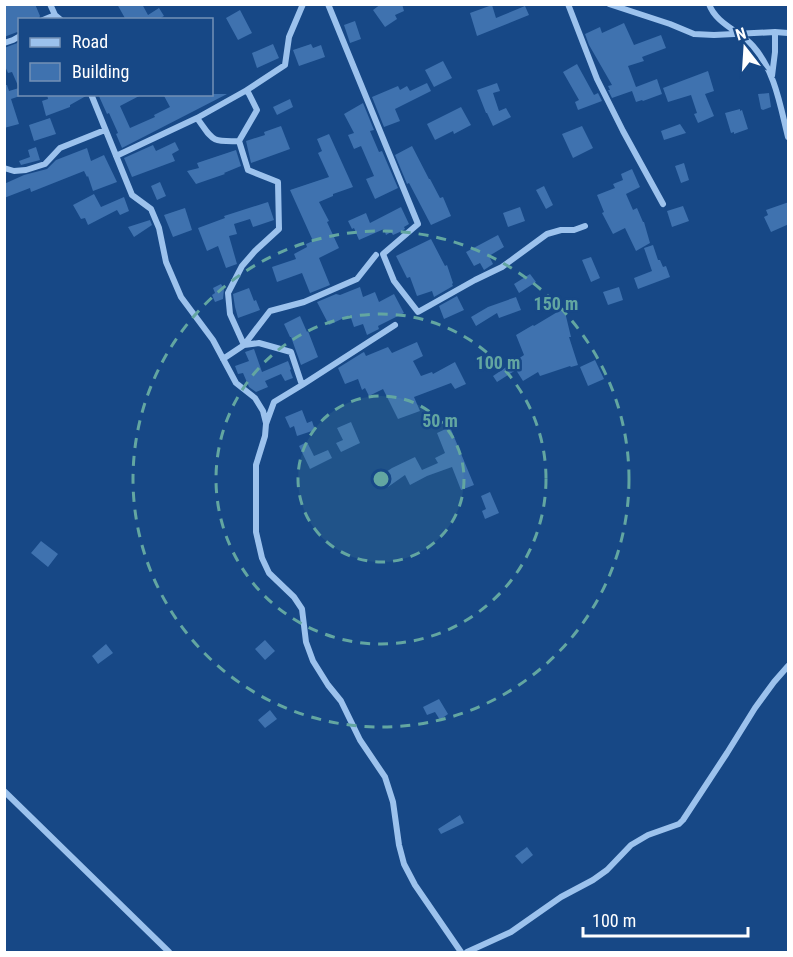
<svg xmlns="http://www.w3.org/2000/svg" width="793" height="957" font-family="'Roboto Condensed',sans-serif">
<rect width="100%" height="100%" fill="#174886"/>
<path fill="#3f72af" d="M4 4H35L40 16 38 20H20V31L4 37Z
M117 4H142L148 15 159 8 164 16 157 20H126Z
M381 4H402L404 11 395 15 397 19 385 27 373 10Z
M492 5 496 18 525 6 529 15 477 36 470 13Z
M240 10 252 33 238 40 226 18Z
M355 21 361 39 350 43 344 25Z
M624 23 634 45 661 35 666 48 642 57 644 61 628 66 636 87 657 79 662 94 643 101 642 100 636 102 632 91 612 98 608 90H610L608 86 612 85 589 45 585 34 600 27 602 33Z
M20 42V96L11 99 19 124 4 128V85H7L9 91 19 88 12 72 8 73 4 64V48Z
M273 44 279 58 257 68 252 53Z
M311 44 313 48 321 45 325 57 299 66 293 50Z
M443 61 452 78 434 87 425 70Z
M577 64 594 95 598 93 602 101 578 110 575 102 579 100 563 72Z
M708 71 714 91 705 94 714 116 698 123 694 114 697 113 691 95 668 102 663 88Z
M427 83 431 91 395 109 400 121 384 127 372 97 398 86 400 90 407 86 410 91Z
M497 83 500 91 493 93 499 111 506 108 511 117 493 126 487 113H486L477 90Z
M769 93 771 107 763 110 761 109 758 94Z
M47 94H86V96L70 105V107L46 116 42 101 48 99Z
M98 94H143L120 106 130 128 155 117 154 115 170 107 163 94H227L122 148 116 134 118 133 109 113 107 114Z
M290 99 293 107 277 115 273 107Z
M363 103 374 130 370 131 379 152 382 151 398 188 375 199 366 179 374 176 361 146 354 149 348 135 354 133 344 114Z
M461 107 471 125 454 134 453 131 435 140 427 124Z
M740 109V111L742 110 748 129 734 134V132L731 133 725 113Z
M50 118 56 134 34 141 29 125Z
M680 124 686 133 664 140 661 131Z
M281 126 290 149 251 163 246 141 265 135 264 132Z
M582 126 593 148 573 158 562 134Z
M329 134 353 187 333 194V196L319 202 329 221 327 222 339 248 319 258 330 285 310 293 302 273 277 282 272 267 296 259 294 254 307 247 306 244 313 241 290 190 329 177 318 153 322 151 317 139Z
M175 142 179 150 172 154 175 161 132 177 124 158 153 145 156 151Z
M412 146 429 179H430L440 198 443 197 451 216 431 225 409 183 407 184 395 155Z
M36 147 40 160 21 165 19 161 30 157 28 150Z
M87 148 91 161 104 155 117 182 93 191 88 176 87 177 84 171 31 192 30 188 4 198V184L24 175 47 169 56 160Z
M236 150 241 166 224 173 225 174 196 184 187 171 199 168 197 163Z
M684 163 689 180 681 183 675 166Z
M632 169 640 187 626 194 633 210 637 208 643 222H644L650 243 636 251 625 228 613 234 602 213 604 212 597 195 615 188 613 184 623 180 621 174Z
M160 182 166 196 157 200 151 186Z
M544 186 553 205 546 209 536 190Z
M94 194 101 207 124 197 129 211 120 215 117 210 88 225 85 218 81 219 73 205Z
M268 202 274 220 253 227 250 219 234 224 237 234 229 236 237 264 226 268 218 246 207 251 198 228 225 218 224 216Z
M789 202V224L771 232 764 217 768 215 766 210Z
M683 206 689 221 672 227 667 211Z
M401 207 409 224 404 227 405 229 402 231 393 235 391 232 386 235 384 229 359 240 354 228 352 229 348 221 366 213 370 223Z
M520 207 525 221 508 227 503 213Z
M185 208 192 230 173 237 164 215Z
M150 220 152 225 134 237 128 227Z
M498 235 504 247 489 256 493 264 484 270 480 263 474 266 466 252Z
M431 239 445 266 447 265 453 283 452 284 453 286 434 297 432 291 417 296 410 277 407 278 396 256Z
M653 245 658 260H660L663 267 666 266 670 277 638 289 634 278 652 271 644 248Z
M591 257 600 278 591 282 582 260Z
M530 274 536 282 519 293 514 284Z
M221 284 224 289 223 299 215 302 212 295 215 293 213 288Z
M360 287 363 297 375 292 379 302 394 294 404 313 378 326 379 329 367 335 363 324 354 327 350 315 329 325 317 302 336 294 340 295Z
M619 287 623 300 608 305 603 292Z
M249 288 254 301 256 300 260 310 238 318 235 307 233 294Z
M457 296 464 310 444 319 439 306Z
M516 297 521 310 499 318 497 313 476 326 471 317 488 307Z
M564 308 571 337H569L578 365 571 367 570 366 540 376 538 372 523 381 516 370 497 382 493 376 524 355 516 335 533 325 534 326Z
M300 316 307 332 308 331 318 357 301 365 291 337H290L284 324Z
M417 342 423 356 413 361 421 376 432 372 433 374 455 362 466 384 455 389 451 383 414 397 420 411 398 419 383 389 369 396 365 388 362 390 358 379 345 384 338 368 362 353 364 352 366 356 388 347 392 353Z
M254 349 262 372 288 361 291 369 290 370 293 378 285 381 281 374 265 381 268 387 256 392 249 387 243 373 238 374 235 366 249 361 245 352Z
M595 360 604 379 588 386 580 367Z
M302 410 307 423 312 421 315 430 297 436 294 426 290 428 285 417Z
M351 422 360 443 341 452 336 443 343 440 337 428Z
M450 427 474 485 461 490 452 467 427 476 410 485 405 475 388 487 380 476 392 468 415 457 422 470 438 463 435 458 445 453 437 433Z
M307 442 314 456 328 450 332 458 310 469 299 446Z
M490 492 499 513 485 519 482 511 486 509 481 496Z
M41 541 58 554 48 567 31 553Z
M265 640 275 651 265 660 255 649Z
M106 644 113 653 98 664 92 656Z
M439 699 448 714 440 720 435 712 427 715 423 707Z
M270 710 277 719 265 728 258 720Z
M460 815 464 823 441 834 438 829Z
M527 847 533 855 522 864 515 856Z"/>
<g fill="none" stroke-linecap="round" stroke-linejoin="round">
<path stroke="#9cc2ed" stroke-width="6" d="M50 4 55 15 61 20
M328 4 418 224 383 254 394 281 418 312 475 280 502 267 547 234 561 230H574L585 226
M568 4 597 79 623 131 663 204
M609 4 670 24 694 34 714 35 775 32 788 33
M709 4C716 24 740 31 753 46 775 71 780 105 788 137
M43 20 55 15
M4 43 13 40 20 36
M772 76 775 52V32
M247 90 257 110 239 141 248 170 278 182 279 229 255 251 242 266 228 293 230 314 244 345 259 343 291 352 302 385 274 402 266 424 265 436 256 465V532L262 558 269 573 294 597 302 609 306 642 313 661 328 685 341 701 360 740 385 777 393 802 399 845 404 864 415 885 461 952
M91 94 132 195 151 209 159 228 166 262 181 297 213 340 236 383 255 398 263 411 266 423
M197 118C213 140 210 142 239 141
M116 156 197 118 247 90 285 65 289 37 303 4
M4 168 14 171 26 170 45 164 60 148 105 130
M223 359 244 345 270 311 304 302 357 279 376 255
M302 385 395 325
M4 791 169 952
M467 952 511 932 561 897 593 880 607 870 631 845 648 835 679 824 683 820 727 753 755 708 774 682 788 666"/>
</g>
<circle cx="381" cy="479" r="83" fill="#63a6a1" fill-opacity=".12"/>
<g fill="none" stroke="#63a6a1" stroke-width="3" stroke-dasharray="10 8">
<circle cx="381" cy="479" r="83"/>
<circle cx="381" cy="479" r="165"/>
<circle cx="381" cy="479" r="248"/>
</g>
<circle cx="381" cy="479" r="9" fill="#63a6a1" stroke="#174886" stroke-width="3"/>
<g font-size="18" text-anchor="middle" font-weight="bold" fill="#63a6a1" stroke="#174886" stroke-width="5" stroke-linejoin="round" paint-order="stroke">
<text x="556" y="310">150 m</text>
<text x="498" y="369">100 m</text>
<text x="440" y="427">50 m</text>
</g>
<rect width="793" height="957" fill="none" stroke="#ffffff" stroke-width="12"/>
<rect x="18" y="18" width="195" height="78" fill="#174886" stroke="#7491b6" stroke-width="1.5"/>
<rect x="30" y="38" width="30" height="9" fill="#9cc2ed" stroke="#7491b6" stroke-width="1.5"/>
<text x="72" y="48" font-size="18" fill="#ffffff">Road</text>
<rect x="30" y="63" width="30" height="18" fill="#3f72af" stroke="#7491b6" stroke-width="1.5"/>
<text x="72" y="78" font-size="18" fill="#ffffff">Building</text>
<g transform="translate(745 48) rotate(343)" stroke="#174886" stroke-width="4.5" paint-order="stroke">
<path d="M0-4.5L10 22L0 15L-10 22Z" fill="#ffffff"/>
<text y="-9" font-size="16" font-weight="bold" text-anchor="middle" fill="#ffffff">N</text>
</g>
<path d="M583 927v9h165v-9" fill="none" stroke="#ffffff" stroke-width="3"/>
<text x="592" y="927" font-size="18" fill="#ffffff" stroke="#174886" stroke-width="4.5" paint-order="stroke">100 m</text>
</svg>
